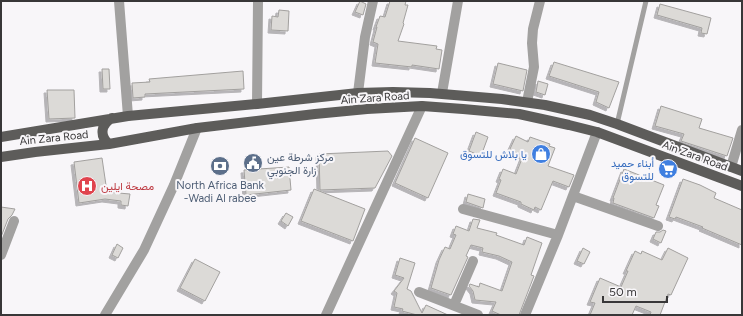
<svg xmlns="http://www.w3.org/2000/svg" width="743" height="316" font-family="Figtree,Vazirmatn,sans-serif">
<defs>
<filter id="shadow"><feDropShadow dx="-3" dy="3" stdDeviation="0" flood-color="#0004"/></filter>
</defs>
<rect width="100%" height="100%" fill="#f8f6f9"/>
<path fill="#dcdad7" stroke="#a2a09e" filter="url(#shadow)" d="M360 1 366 4 363 15 355 12Z
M390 1H406L405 5H408L403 23 404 24 398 41 437 46 436 49 442 50 439 69 412 65V67L375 63 378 44 373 42 377 27H376L380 16 385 17Z
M660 4 711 18 707 34 701 33 702 28 657 15Z
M279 10 289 11 288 31 271 30 272 16 278 17Z
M554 62 619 82 609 108 596 102 599 92 549 76Z
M498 63 527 70 523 91 493 84Z
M102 69H109L110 89H103Z
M243 71 244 89 145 94V97L133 98 132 83 150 82 149 79Z
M538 81 548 84 545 95 536 92Z
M47 90H74L75 118 49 119Z
M661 106 702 119 699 128 733 138 727 156 681 141 684 134 655 126Z
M476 132 488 137 481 156 469 151Z
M516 136 528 142 530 137 550 144 549 146 555 148 548 166 574 175 569 187 553 181 541 210 535 207 534 210 521 204V202L496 193 501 180 499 179 503 169 516 174 523 156 510 149Z
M415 138 448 153 428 198 395 183Z
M388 151 392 156 375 188 320 190 319 154Z
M102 158 107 192 130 194 128 206 121 205V201L105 199 79 203 74 162Z
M289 167 291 190 246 195 244 170Z
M624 169 664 185 656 205 659 206 654 218 613 203 614 198H613Z
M683 179 700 185 716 193 714 198 742 210V245L702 228 703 227 676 217 675 219 669 217Z
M314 189 365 209 353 241 301 221Z
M468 194 485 199 483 208 466 202Z
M1 207 15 209 12 215 8 219 1 237Z
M286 213 293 217 288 226 281 221Z
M473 219 480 220 477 228 497 233 496 235 524 245 527 237 542 243 531 275 534 276 519 315H501L492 311 496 302 475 300 473 291 469 286 470 284 479 287 480 283 502 291 512 262 499 256 482 252 483 248 471 245 466 256 468 257 451 295 431 288 439 260 445 247 450 249 456 235 453 234 456 226 469 231Z
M663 230 666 231 661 243 653 239 656 232H660Z
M117 244 123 248 118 258 112 255Z
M583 248 590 252 584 264 577 261Z
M668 248 688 258 671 295 668 294 660 315H650L651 312 636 306 632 315H590L595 303 590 302 600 278 621 287 628 271H626L635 251 641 254 642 251 662 260Z
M400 258 415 263 407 289 411 291 422 313 426 305 448 315H417L402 311 403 309 394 307 397 293 394 291 404 278 395 275Z
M195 259 220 272 205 301 180 288Z"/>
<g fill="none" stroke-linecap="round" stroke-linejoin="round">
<path stroke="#a2a1a0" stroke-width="5" d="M617 124 646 1"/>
<path stroke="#a2a1a0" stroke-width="10" d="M119 1 128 116
M358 93 365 37 373 1
M442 93 458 1
M527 102 534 67 532 43 533 29 540 1
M257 104 258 1
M731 167 742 130
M573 196 658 226
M463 209 558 235
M1 255 14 221
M419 292 478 315
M454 305 473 261
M105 315 144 250 174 185 197 128
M326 315 422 106
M525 315 558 235 597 132"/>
<path stroke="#5d5c5a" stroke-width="10" d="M1 137 128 116 257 104 358 93 393 92 430 93 502 99 545 105 590 115 617 124 742 171
M109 144C99 136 101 124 112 118
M1 157 35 152 109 144 197 128 315 114 367 109 422 106 463 109 519 114 569 125 597 132 742 186"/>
</g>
<defs>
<g id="shop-disc" transform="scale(1)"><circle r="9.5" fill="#3f7fe0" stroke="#f8f6f9"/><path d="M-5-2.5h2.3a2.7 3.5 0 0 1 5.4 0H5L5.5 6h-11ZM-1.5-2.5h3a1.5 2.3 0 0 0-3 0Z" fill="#fff"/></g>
<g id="civic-disc" transform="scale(1)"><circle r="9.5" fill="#5c6f8a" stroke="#f8f6f9"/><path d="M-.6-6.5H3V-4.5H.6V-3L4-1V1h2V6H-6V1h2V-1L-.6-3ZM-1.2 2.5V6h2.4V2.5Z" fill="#fff"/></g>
<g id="bank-disc" transform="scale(1)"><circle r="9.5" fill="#5c6f8a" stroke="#f8f6f9"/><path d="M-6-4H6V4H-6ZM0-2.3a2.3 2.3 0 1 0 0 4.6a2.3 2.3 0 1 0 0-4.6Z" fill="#fff"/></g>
<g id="supermarket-disc" transform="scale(1)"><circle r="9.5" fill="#3f7fe0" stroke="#f8f6f9"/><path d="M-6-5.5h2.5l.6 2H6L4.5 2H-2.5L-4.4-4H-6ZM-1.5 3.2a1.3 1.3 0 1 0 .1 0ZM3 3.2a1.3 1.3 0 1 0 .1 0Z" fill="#fff"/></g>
<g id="hospital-disc" transform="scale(1)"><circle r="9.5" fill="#e0444e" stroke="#f8f6f9"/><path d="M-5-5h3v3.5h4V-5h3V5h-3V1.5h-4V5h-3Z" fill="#fff"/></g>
</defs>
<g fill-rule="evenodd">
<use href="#shop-disc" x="541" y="154"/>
<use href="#civic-disc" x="253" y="163"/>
<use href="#bank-disc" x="220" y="166"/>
<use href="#supermarket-disc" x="668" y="169"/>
<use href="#hospital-disc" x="87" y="186"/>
</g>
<g text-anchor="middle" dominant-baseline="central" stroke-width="4" stroke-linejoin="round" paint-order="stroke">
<g font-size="11" fill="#383738" stroke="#f8f6f9">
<text transform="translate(375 98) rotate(-4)">Ain Zara Road</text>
<text transform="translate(54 138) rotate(-6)">Ain Zara Road</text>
<text transform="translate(695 156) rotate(20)">Ain Zara Road</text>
</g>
<g font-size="11" fill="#366cbe" stroke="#f8f6f9" text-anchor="end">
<text x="527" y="154">يا بلاش للتسوق</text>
<text x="654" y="163">أبناء حميد<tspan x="654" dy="13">للتسوق</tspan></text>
</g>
<g font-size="11" fill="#4e5e75" stroke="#f8f6f9" text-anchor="start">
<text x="267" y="157">مركز شرطة عين<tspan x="267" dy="13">زارة الجنوبي</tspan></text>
<text x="220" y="185" text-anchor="middle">North Africa Bank<tspan x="220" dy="13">-Wadi Al rabee</tspan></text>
</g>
<g font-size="11" fill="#be3a42" stroke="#f8f6f9" text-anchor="start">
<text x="101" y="186">مصحة ايلين</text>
</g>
</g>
<rect width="743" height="316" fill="none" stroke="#383738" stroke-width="4"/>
<path d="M603 296v6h64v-6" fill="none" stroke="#383738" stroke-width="2"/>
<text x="609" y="296" font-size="12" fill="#383738" stroke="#f8f6f9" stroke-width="3" paint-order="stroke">50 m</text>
</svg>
